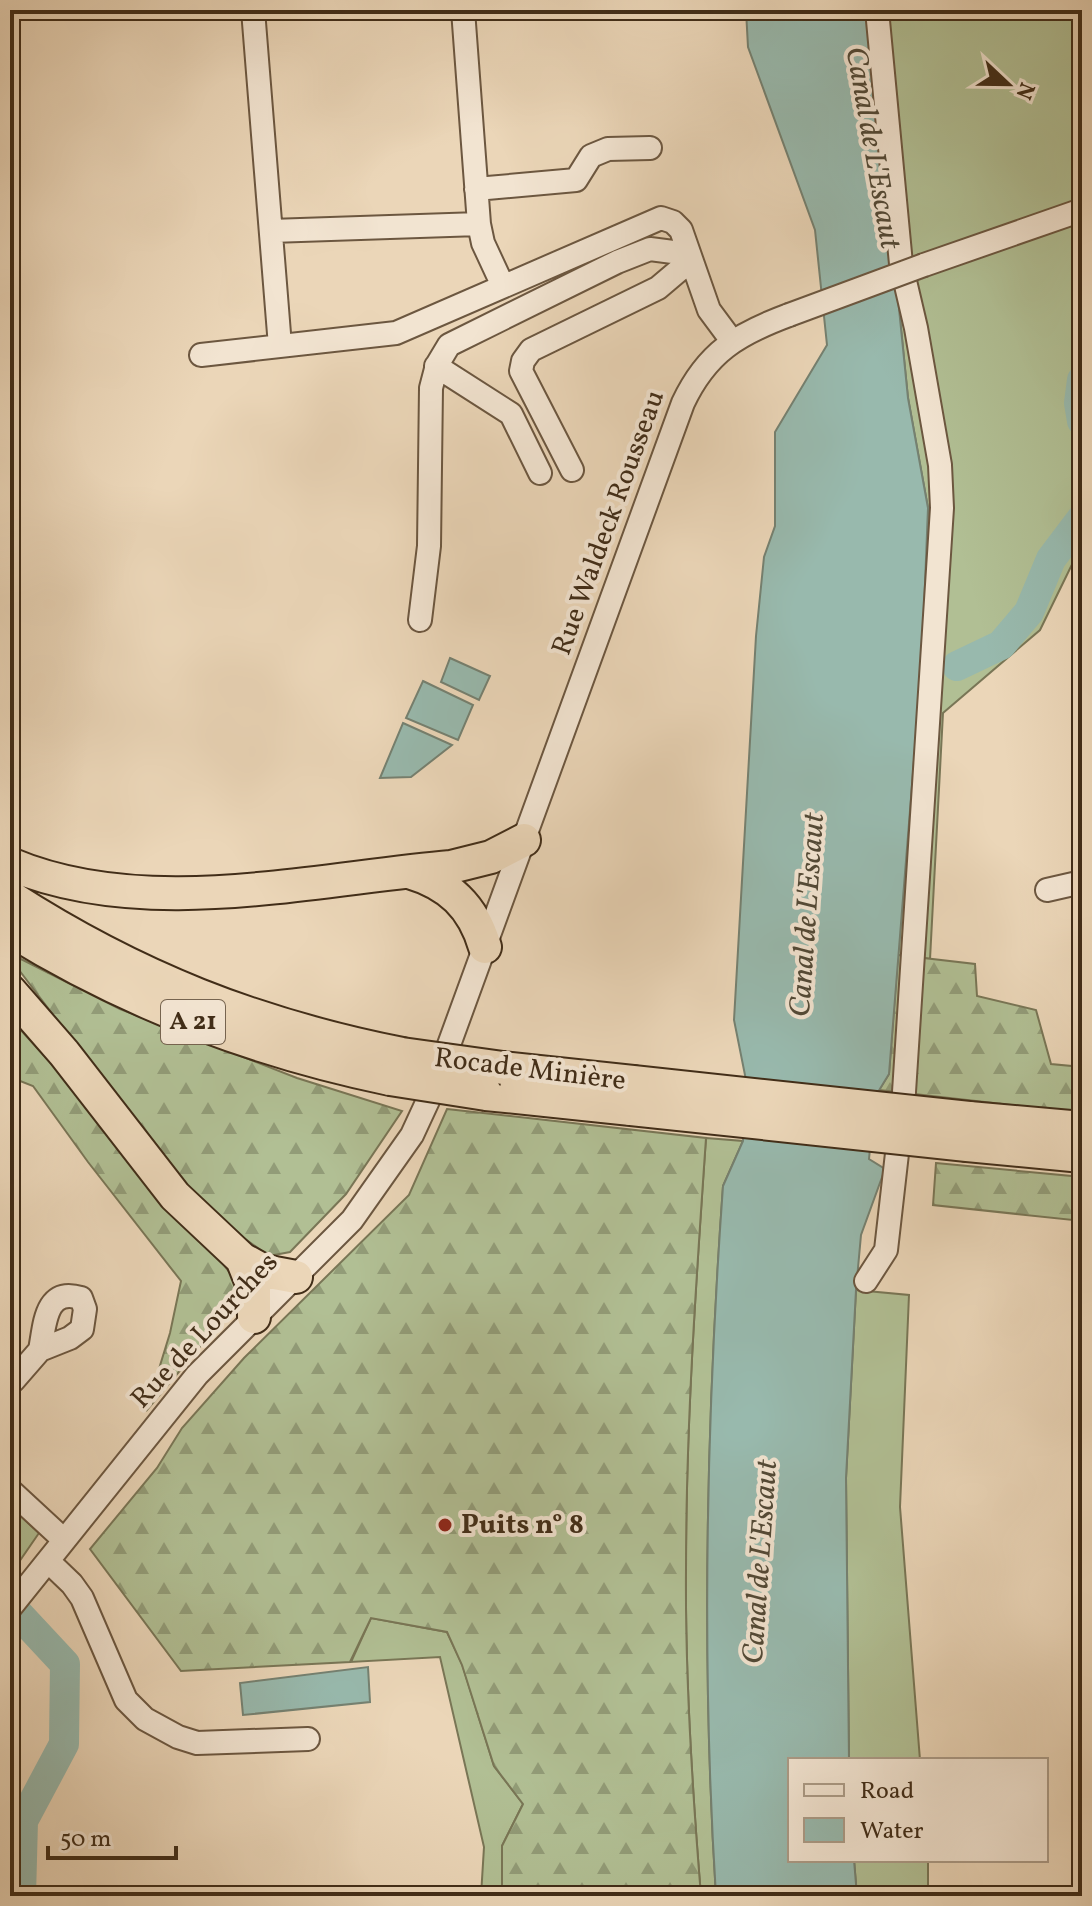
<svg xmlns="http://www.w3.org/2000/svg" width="1092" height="1906" font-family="Vollkorn,serif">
<defs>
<pattern id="forest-firs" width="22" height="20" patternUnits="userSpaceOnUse" patternTransform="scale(2)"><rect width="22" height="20" fill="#b1bf94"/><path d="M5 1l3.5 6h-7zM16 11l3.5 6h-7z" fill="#929c78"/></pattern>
</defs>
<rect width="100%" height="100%" fill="#ebd6b8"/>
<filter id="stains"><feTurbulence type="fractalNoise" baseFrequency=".0025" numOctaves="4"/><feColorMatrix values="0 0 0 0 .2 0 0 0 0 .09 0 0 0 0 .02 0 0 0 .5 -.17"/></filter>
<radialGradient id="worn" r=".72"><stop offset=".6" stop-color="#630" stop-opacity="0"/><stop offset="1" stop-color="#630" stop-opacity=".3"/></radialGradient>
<path fill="#b1bf94" stroke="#797656" stroke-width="2" d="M869 10H1082V544L1040 630 943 713 930 959 898 955 922 660 928 508 908 398Z
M706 1138 743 1141 723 1186C706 1423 701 1659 716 1896H701C692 1787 685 1678 686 1569 686 1425 696 1282 706 1138Z
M856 1290 909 1295 900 1507 920 1760H849L846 1478Z
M371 1618 447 1632 462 1664 494 1766 523 1804 502 1846V1896H481L484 1847 440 1657 351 1662Z
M854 1860H928V1896H857Z"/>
<path fill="url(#forest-firs)" stroke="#797656" stroke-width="2" d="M898 955 975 964 977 996 1036 1010 1051 1064 1082 1067V1113L879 1090 889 1074Z
M21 959 120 1009 297 1078 402 1111 346 1194 290 1252 269 1256 234 1231 173 1173 16 966Z
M10 1018 56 1069 116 1146 202 1236 236 1281V1304L146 1411 170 1333 181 1281 88 1162 33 1086 10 1077Z
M447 1109 706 1138C696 1282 686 1425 686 1569 685 1678 692 1787 701 1896H502V1846L523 1804 494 1766 462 1665 447 1632 371 1618 350 1662 181 1671 90 1549 157 1468 182 1428 244 1358 409 1195Z
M936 1163 1082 1177V1221L933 1205Z
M10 1506 39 1533 10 1575Z"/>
<path fill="#98b9ad" stroke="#758171" stroke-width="2" d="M746 10H869L908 398 928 508 922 660 889 1074 875 1097 869 1159 885 1169 861 1235 856 1290 846 1478 849 1760H790V1860H854L857 1896H716C701 1659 706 1423 723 1186L743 1141 746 1080 734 1020 756 636 764 557 775 526V432L827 345 815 230 748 47Z
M450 658 490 676 479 700 441 682Z
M423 681 473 705 458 740 406 718Z
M403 723 452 745 411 777 380 778Z
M368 1667 370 1702 243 1715 240 1683Z"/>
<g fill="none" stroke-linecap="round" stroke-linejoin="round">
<path stroke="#98b9ad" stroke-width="30" d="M1082 380 1079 403 1082 421
M957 666 1001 645 1029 612 1051 559 1082 518
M10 1605 65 1664 64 1744 23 1821 21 1896"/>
<g stroke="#6c5740" stroke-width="26">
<path id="minor" d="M253 10 280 346
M463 10 479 224 483 243 503 286
M476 189 576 180 591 156 608 149 650 148
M271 231 479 224
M924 265 1082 210
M201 355 396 333 661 218 673 222 681 230 709 310 732 341
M436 366 511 414 540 473
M420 620 429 546 431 388 437 365 449 345 617 262 650 249 673 252 691 260 658 288 531 350 523 361 521 371 572 470
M1047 890 1082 882
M866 1281 886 1250 904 1092 942 508 940 465 916 328 901 264 877 10
M13 1381 40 1350 70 1338 82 1329 85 1309 81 1298C45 1287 45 1324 40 1350
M10 1490 64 1540
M48 1561 72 1584 82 1598 126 1700 145 1719 178 1737 197 1743 308 1739
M10 1608 197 1375 352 1220 412 1135 431 1094 683 403C707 352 738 334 789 315"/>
</g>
<g stroke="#412d18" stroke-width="36">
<path id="highway" d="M10 864C144 921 311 879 451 867L491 857 524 840
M409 872C449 884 473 906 485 947
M10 897C136 978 256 1025 402 1054
M10 930C128 1003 255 1051 390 1079
M10 991 64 1053 175 1196 242 1259 264 1271 296 1277
M503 1068 633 1082
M486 1094 631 1109
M969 1118 1082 1128
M967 1145 1082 1156
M242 1259 254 1289V1317"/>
</g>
<use href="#minor" stroke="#f2e4d1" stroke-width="22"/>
<use href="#highway" stroke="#ebd6b8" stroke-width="32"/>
<g stroke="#6c5740" stroke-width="26" stroke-linecap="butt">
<path id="minor-bridge" d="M789 315 924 265"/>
</g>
<g stroke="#412d18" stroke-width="36" stroke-linecap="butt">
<path id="highway-bridge" d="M402 1054 503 1068
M390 1079 486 1094
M633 1082 969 1118
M631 1109 967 1145"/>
</g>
<use href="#minor-bridge" stroke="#f2e4d1" stroke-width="22"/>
<use href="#highway-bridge" stroke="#ebd6b8" stroke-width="32"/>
</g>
<circle fill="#8f2418" stroke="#f2e4d1" stroke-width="3" cx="445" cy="1525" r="8"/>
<g text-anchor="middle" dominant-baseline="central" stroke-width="8" stroke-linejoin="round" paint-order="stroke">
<rect fill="#f2e4d1" stroke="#766450" stroke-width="2" x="161" y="1000" width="64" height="44" rx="6"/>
<g font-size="26" font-weight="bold" fill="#412d18">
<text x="193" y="1022">A 21</text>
</g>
<g font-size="28" fill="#412d18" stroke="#f2e4d1">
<text transform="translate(609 523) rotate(-70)">Rue Waldeck Rousseau</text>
<text transform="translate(530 1070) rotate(7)">Rocade Minière</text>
<text transform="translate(205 1331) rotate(-47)">Rue de Lourches</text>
</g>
<g font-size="28" font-weight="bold" fill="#412d18" stroke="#f2e4d1" text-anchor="start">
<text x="461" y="1525">Puits n° 8</text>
</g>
<g font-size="30" font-style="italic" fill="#524936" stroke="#f2e4d1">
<text transform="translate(872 148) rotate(80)">Canal de L'Escaut</text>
<text transform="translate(808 915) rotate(-86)">Canal de L'Escaut</text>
<text transform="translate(761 1562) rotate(-86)">Canal de L'Escaut</text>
</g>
</g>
<rect width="1092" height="1906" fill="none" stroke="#ebd6b8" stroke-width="40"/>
<rect x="12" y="12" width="1068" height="1882" fill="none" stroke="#412d18" stroke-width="4"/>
<rect x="20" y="20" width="1052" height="1866" fill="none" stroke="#412d18" stroke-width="2"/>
<rect x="788" y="1758" width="260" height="104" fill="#f2e4d1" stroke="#ab9b87" stroke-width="2"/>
<rect x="804" y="1784" width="40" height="12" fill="#f2e4d1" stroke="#ab9b87" stroke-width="2"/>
<text x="860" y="1798" font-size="24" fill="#412d18">Road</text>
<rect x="804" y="1818" width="40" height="24" fill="#98b9ad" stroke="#ab9b87" stroke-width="2"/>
<text x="860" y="1838" font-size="24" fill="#412d18">Water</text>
<g transform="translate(1008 84) rotate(112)" stroke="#f2e4d1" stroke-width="6" paint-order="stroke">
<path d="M0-6L14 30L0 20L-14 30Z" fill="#412d18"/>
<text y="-12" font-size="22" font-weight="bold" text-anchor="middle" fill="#412d18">N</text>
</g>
<path d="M48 1846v12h128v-12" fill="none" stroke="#412d18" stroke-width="4"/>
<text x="60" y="1846" font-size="24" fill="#412d18" stroke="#f2e4d1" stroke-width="6" paint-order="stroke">50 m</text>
<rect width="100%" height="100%" filter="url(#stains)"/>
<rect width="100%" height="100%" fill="url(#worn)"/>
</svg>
